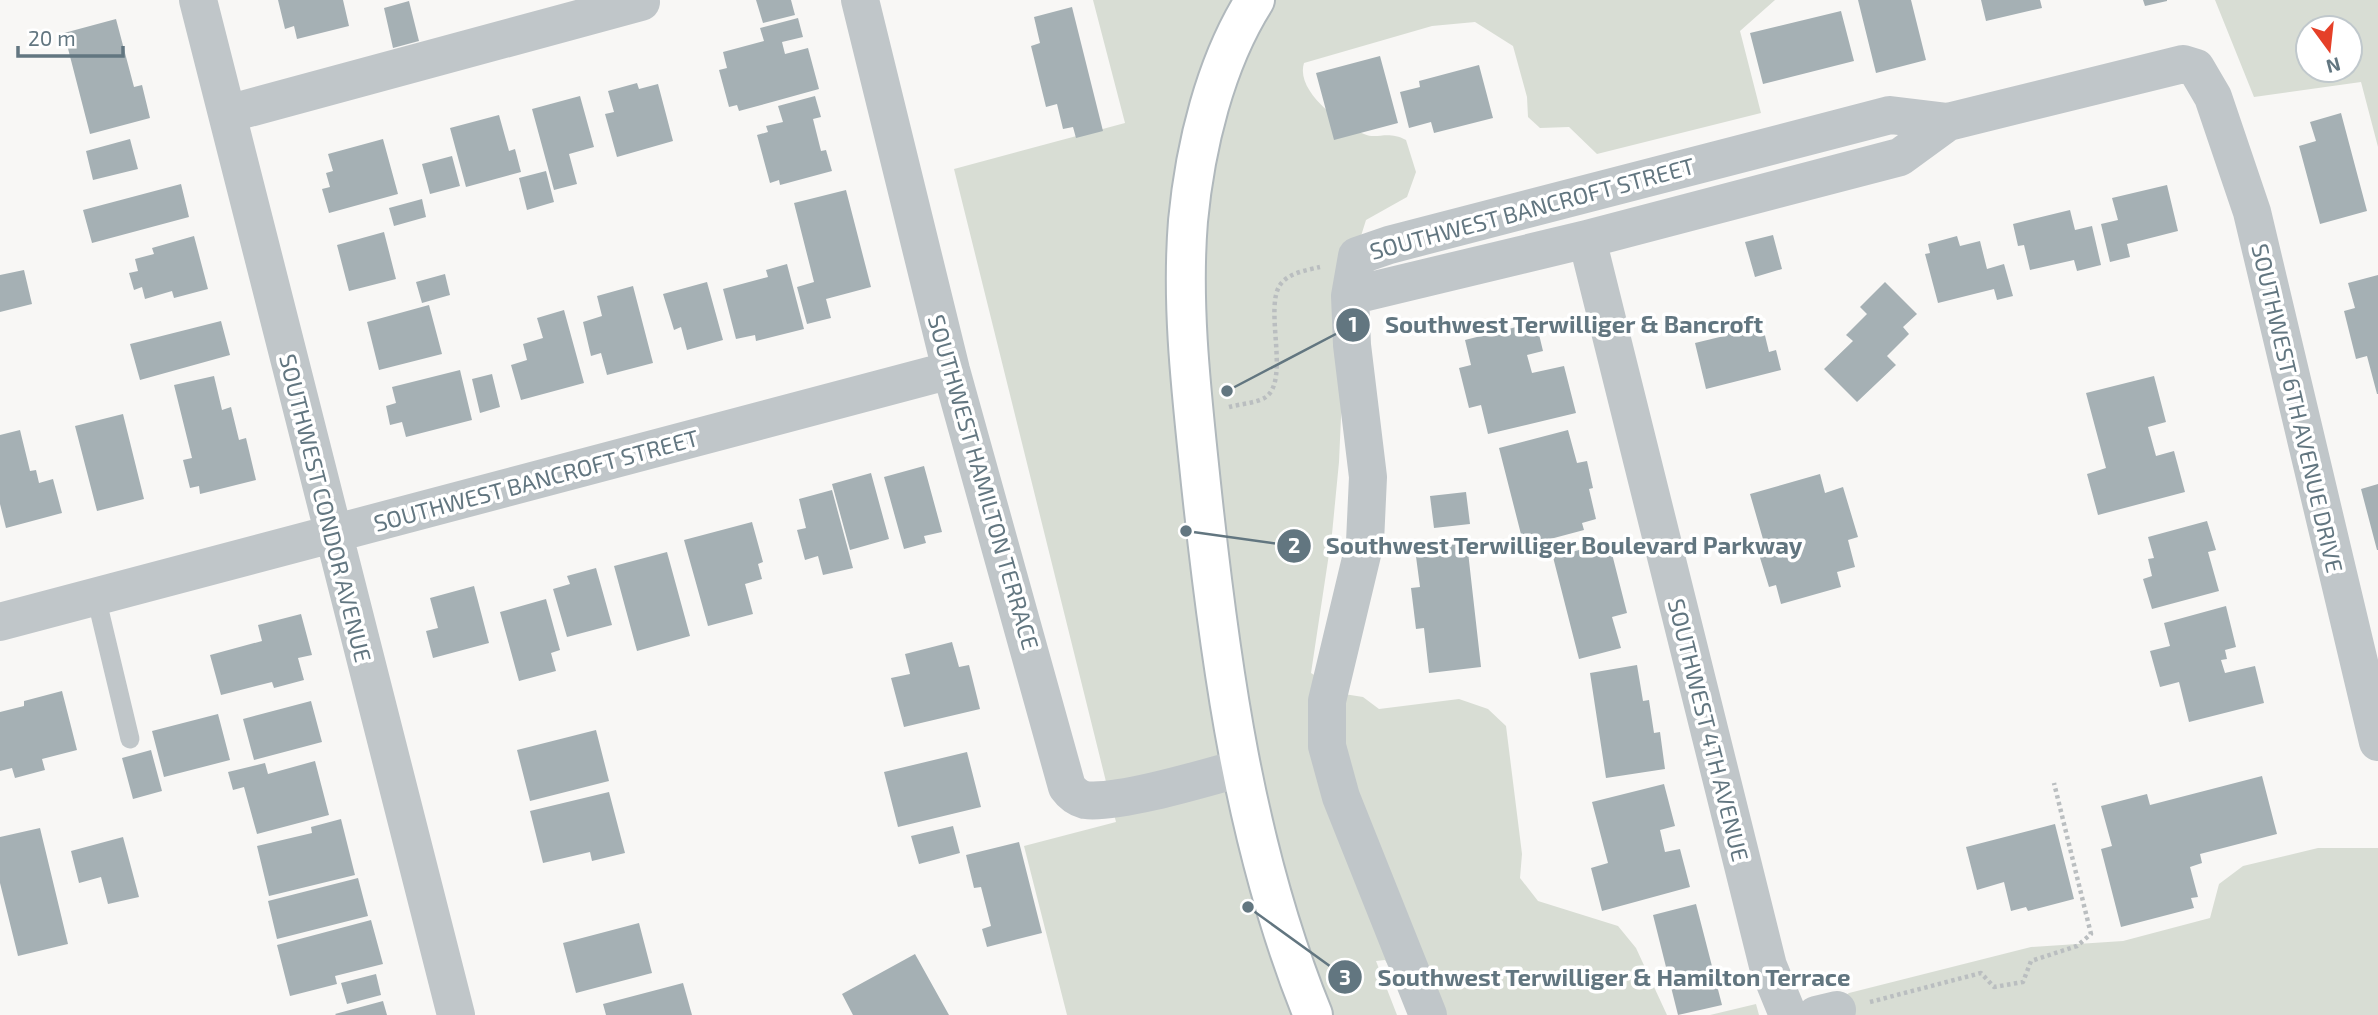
<svg xmlns="http://www.w3.org/2000/svg" width="2378" height="1015" font-family="'Exo 2',sans-serif">
<rect width="100%" height="100%" fill="#f8f7f5"/>
<path fill="#d8ddd4" fill-rule="evenodd" d="M1093 0H1775L1740 31 1761 113 1597 154 1569 127 1540 128 1528 117 1527 97 1513 46 1475 22 1432 26 1304 63C1295 91 1341 125 1364 134 1377 140 1387 130 1406 140L1416 172 1407 197 1366 220 1340 303 1343 373 1339 462 1332 534 1311 673 1344 694 1363 697 1379 709 1459 699 1488 709 1506 726 1522 854 1520 878 1538 901 1618 926 1636 948 1667 1015H1418L1385 960 1376 961 1397 1015H1067L1024 846 1116 822 954 169 1125 123Z
M2215 0H2378V147L2361 82 2254 97ZM2308 28H2350V70H2308Z
M2318 848H2378V1015H1826L1828 1007 1849 993 2031 947 2123 941 2210 918 2219 884 2243 866Z
M1756 1004 1759 1015H1710Z"/>
<path fill="#a5b0b4" d="M278 0H343L349 26 297 39 294 26 285 29Z
M756 0H791L795 15 763 23Z
M1858 0H1911L1926 60 1876 73Z
M1981 0H2040L2042 8 1986 21Z
M2143 0H2167V1L2145 6Z
M409 1 419 41 393 48 384 8Z
M1072 7 1103 131 1076 138 1073 127 1063 129 1057 104 1046 107 1031 46 1040 43 1034 17Z
M1841 11 1854 61 1763 84 1750 33Z
M798 18 803 37 782 42 785 54 808 48 819 89 739 111 737 105 729 107 719 70 727 68 723 52 764 41 760 28Z
M116 19 134 87 142 85 150 118 90 134 64 33Z
M1380 56 1398 123 1334 140 1316 73Z
M1479 65 1493 118 1434 133 1431 122 1409 128 1400 92 1420 87 1419 81Z
M637 83 639 89 658 84 673 141 617 157 605 114 614 112 608 91Z
M580 96 594 147 569 154 577 184 554 190 532 109Z
M815 96 821 117 813 119 821 151 826 150 832 171 780 185 779 180 770 183 757 135 768 132 766 126 783 122 778 106Z
M2341 113 2367 211 2320 224 2299 146 2316 141 2310 122Z
M499 115 509 151 515 149 521 172 466 187 450 128Z
M130 139 138 169 93 180 86 151Z
M383 139 398 194 329 213 322 189 330 187 326 173 333 171 328 154Z
M452 156 460 186 430 194 422 164Z
M546 171 554 202 527 210 519 178Z
M181 184 189 217 92 243 83 210Z
M2167 185 2178 231 2127 244 2130 257 2110 262 2101 224 2118 220 2112 198Z
M846 190 871 287 826 299 831 318 807 324 797 287 814 282 794 203Z
M422 199 426 217 394 226 389 208Z
M2070 210 2075 230 2092 226 2101 265 2077 271 2074 260 2030 270 2024 245 2018 246 2013 224Z
M384 232 396 279 349 291 337 245Z
M1773 235 1782 269 1755 277 1745 242Z
M194 236 208 289 174 298 172 291 145 299 142 287 134 290 129 273 138 271 135 259 154 254 152 248Z
M1957 236 1960 246 1980 241 1987 269 2004 264 2013 296 1997 300 1994 289 1938 303 1925 254 1930 253 1928 244Z
M787 264 804 329 756 341 755 335 736 339 723 289 768 277 766 270Z
M24 270 32 304 0 312V275Z
M445 274 450 295 422 303 416 282Z
M2378 275V394H2377L2367 356 2356 359 2344 311 2355 308 2348 283Z
M707 282 723 340 687 350 681 327 674 330 663 294Z
M1885 282 1917 314 1903 327 1909 334 1887 356 1896 365 1857 402 1824 369 1853 341 1846 335 1867 314 1860 307Z
M633 286 653 363 607 375 601 353 591 356 583 322 602 316 597 296Z
M429 305 442 354 379 370 367 322Z
M564 310 584 383 521 400 511 365 527 360 523 344 543 338 537 318Z
M1760 315 1769 352 1776 350 1781 370 1706 389 1695 343 1728 335 1725 323Z
M221 321 230 355 140 380 130 344Z
M1536 322 1543 351 1527 355 1532 373 1564 366 1576 413 1488 434 1481 405 1469 408 1459 368 1471 365 1465 340Z
M460 370 472 420 406 437 402 422 390 425 386 406 396 403 392 387Z
M492 374 500 407 480 413 472 379Z
M214 376 222 410 231 407 239 440 246 438 256 480 200 494 199 486 190 488 183 460 192 458 174 385Z
M2154 376 2166 422 2148 427 2156 456 2174 451 2185 492 2098 515 2087 474 2106 468 2086 393Z
M123 414 144 499 97 511 75 426Z
M20 430 30 471 36 470 39 483 53 479 62 513 6 528 0 504V435Z
M1568 430 1577 463 1587 461 1593 488 1589 489 1596 519 1582 523 1584 530 1524 546 1499 448Z
M924 466 942 532 924 536 926 543 904 549 884 477Z
M871 473 889 539 850 550 832 484Z
M1820 474 1825 493 1843 487 1858 537 1848 540 1855 567 1837 572 1841 587 1781 604 1776 585 1769 587 1757 548 1765 546 1750 494Z
M2378 484V550H2377L2361 489Z
M832 490 853 568 823 575 818 556 805 560 797 530 806 528 799 499Z
M1466 492 1470 524 1434 528 1430 496Z
M2207 521 2216 550 2208 552 2219 591 2152 609 2143 579 2152 576 2148 559 2154 558 2148 537Z
M752 522 763 562 758 564 762 579 745 584 753 614 708 626 684 540Z
M1609 542 1627 613 1612 617 1621 648 1579 659 1553 557Z
M1467 543 1481 667 1429 673 1424 628 1416 629 1411 588 1420 587 1415 549Z
M667 552 690 636 637 651 614 566Z
M596 568 612 625 567 637 553 589 570 584 567 576Z
M474 586 489 643 433 658 426 631 438 628 430 598Z
M546 599 560 650 551 653 556 671 519 681 500 612Z
M2226 606 2236 647 2225 650 2227 659 2221 660 2225 673 2255 666 2264 703 2189 722 2179 682 2160 687 2150 651 2170 646 2164 623Z
M301 614 312 655 298 658 304 680 274 688 272 682 221 695 210 655 262 641 258 625Z
M952 642 959 667 969 665 980 709 904 727 891 678 910 674 905 654Z
M1637 665 1643 701 1649 700 1654 733 1660 732 1665 769 1606 778 1590 673Z
M62 691 77 750 42 759 45 770 15 778 12 768 0 771V712L24 706V701Z
M311 701 322 742 254 760 243 719Z
M218 714 230 760 164 777 152 731Z
M596 730 609 781 530 801 517 750Z
M151 750 162 791 133 799 122 758Z
M967 752 981 807 898 827 884 772Z
M315 761 329 815 257 834 244 787 233 790 228 772 265 763 268 774Z
M2262 776 2277 834 2200 854 2202 863 2190 867 2198 897 2191 898 2194 908 2121 927 2101 849 2112 846 2101 806 2147 794 2150 805Z
M1664 784 1675 826 1660 830 1665 852 1680 849 1690 887 1602 911 1591 868 1608 863 1592 802Z
M609 792 625 853 592 861 590 852 543 863 530 811Z
M341 819 355 875 269 896 257 846 312 833 311 827Z
M2055 824 2074 899 2028 911 2026 907 2011 911 2004 882 1977 890 1966 847Z
M953 826 960 853 919 864 911 836Z
M40 828 68 944 18 956 0 883V837Z
M123 837 139 897 108 904 101 877 79 883 71 851Z
M1019 842 1042 933 987 947 982 929 991 926 981 887 974 888 966 855Z
M358 878 368 916 277 939 268 901Z
M1696 904 1722 1005 1678 1015 1653 915Z
M371 920 383 964 335 976 337 984 290 996 277 945Z
M639 923 652 973 576 993 563 943Z
M915 954 949 1015H853L842 994Z
M376 974 381 995 347 1004 341 983Z
M683 983 692 1015H606L603 1004Z
M383 1001 387 1015H336L335 1014Z"/>
<g fill="none" stroke-linecap="round" stroke-linejoin="round">
<g stroke="#b0b8bc" stroke-width="42">
<path id="secondary" d="M1255 0C1215 63 1195 147 1188 221 1181 308 1192 397 1201 484 1220 663 1245 848 1313 1015"/>
</g>
<path stroke="#babec0" stroke-width="4.5" stroke-dasharray="3.5 3.5" stroke-linecap="butt" d="M1229 407C1240 404 1257 403 1266 397 1290 379 1264 309 1280 285 1288 273 1307 270 1320 267
M1870 1002 1981 973 1994 987 2023 982 2031 961 2077 946 2091 934 2054 783"/>
<path stroke="#c0c6c9" stroke-width="19" d="M96 597 130 739"/>
<path stroke="#c0c6c9" stroke-width="38" d="M198 0 456 1015
M860 0 951 370 1067 787C1072 794 1077 798 1085 800 1119 804 1205 778 1241 768
M227 114 641 2
M1587 239 1768 966 1788 1015
M1350 296 1587 239 1900 157 1948 122
M0 622 951 370
M1428 1015 1341 797 1327 746V701L1365 542 1368 477 1352 345 1350 296 1357 256 1389 245 1890 115 1948 122 2183 64 2196 68 2213 97 2252 212 2378 742
M1816 1015 1837 1010"/>
<use href="#secondary" stroke="#fff" stroke-width="38"/>
</g>
<g text-anchor="middle" dominant-baseline="central" stroke-width="7" stroke-linejoin="round" paint-order="stroke">
<g font-size="23" fill="#627680" stroke="#fff">
<text transform="translate(1532 208) rotate(-15)">SOUTHWEST BANCROFT STREET</text>
<text transform="translate(2298 408) rotate(77)">SOUTHWEST 6TH AVENUE DRIVE</text>
<text transform="translate(536 480) rotate(-15)">SOUTHWEST BANCROFT STREET</text>
<text transform="translate(984 482) rotate(74)">SOUTHWEST HAMILTON TERRACE</text>
<text transform="translate(326 508) rotate(76)">SOUTHWEST CONDOR AVENUE</text>
<text transform="translate(1709 730) rotate(76)">SOUTHWEST 4TH AVENUE</text>
</g>
</g>
<path fill="none" stroke="#627680" stroke-width="2.5" d="M1227 391L1353 325M1186 531L1294 546M1248 907L1345 977"/>
<g fill="#627680" stroke="#fff" stroke-width="2.5">
<circle cx="1227" cy="391" r="7"/>
<circle cx="1186" cy="531" r="7"/>
<circle cx="1248" cy="907" r="7"/>
<circle cx="1353" cy="325" r="18"/>
<circle cx="1294" cy="546" r="18"/>
<circle cx="1345" cy="977" r="18"/>
</g>
<g font-size="21" text-anchor="middle" font-weight="bold" fill="#fff">
<text x="1353" y="332">1</text>
<text x="1294" y="553">2</text>
<text x="1345" y="985">3</text>
</g>
<g font-size="24" text-anchor="middle" font-weight="bold" fill="#627680" stroke="#fff" stroke-width="7" stroke-linejoin="round" paint-order="stroke">
<text x="1574" y="333">Southwest Terwilliger &amp; Bancroft</text>
<text x="1564" y="554">Southwest Terwilliger Boulevard Parkway</text>
<text x="1614" y="986">Southwest Terwilliger &amp; Hamilton Terrace</text>
</g>
<g transform="translate(2329 49) rotate(165)"><circle r="33" fill="#ffffff" stroke="#c0c8cc" stroke-width="2"/>
<path d="M0-5L12 26L0 18L-12 26Z" fill="#e54028"/>
<text y="-10" font-size="19" font-weight="bold" text-anchor="middle" fill="#627680">N</text>
</g>
<path d="M18 46v10h105v-10" fill="none" stroke="#627680" stroke-width="3.5"/>
<text x="28" y="46" font-size="21" fill="#627680" stroke="#ffffff" stroke-width="5" paint-order="stroke">20 m</text>
</svg>
